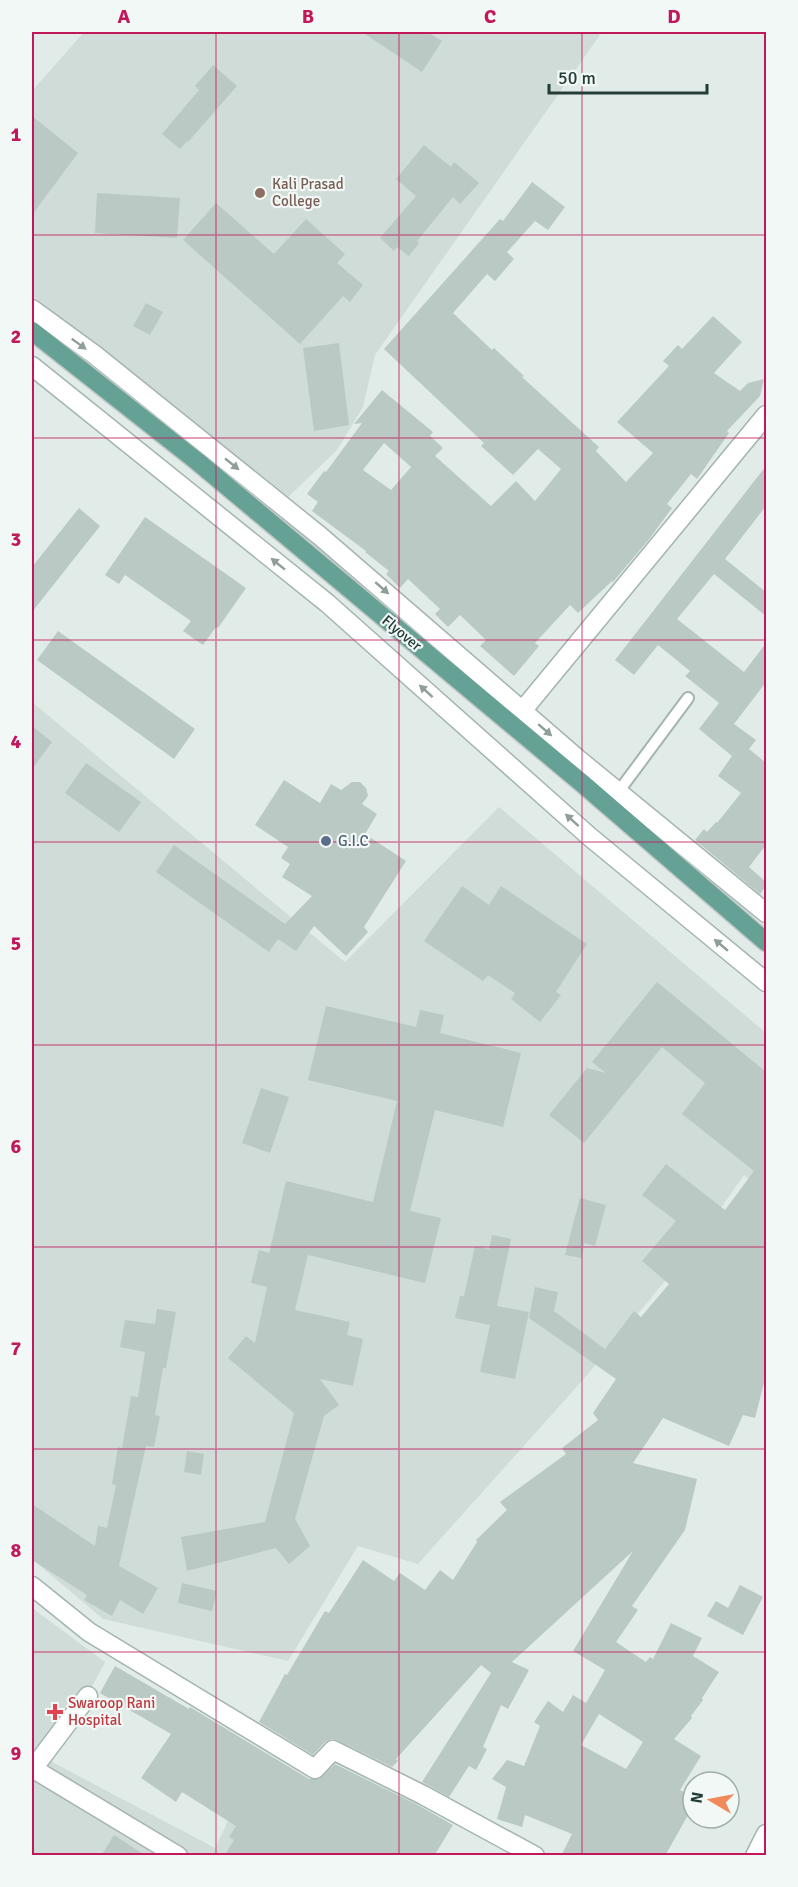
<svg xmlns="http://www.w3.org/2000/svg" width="798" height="1887" font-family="Signika,sans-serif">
<rect width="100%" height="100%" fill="#e1ece8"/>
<path fill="#d0dcd7" d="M84 32H602L375 355 363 407 337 450 283 502 32 295V91Z
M32 702 345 962 499 807 766 1033V1194L744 1175 708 1226 670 1275 589 1373 418 1564 358 1546 288 1661 103 1619 32 1559Z
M32 1608 105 1662 52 1762 215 1848 246 1784 366 1855H32Z"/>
<path fill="#bac9c4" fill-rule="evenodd" d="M362 32H427L442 41 422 72Z
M213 65 237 86 188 142 187 141 180 149 162 134 199 90 195 86Z
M32 116 78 153 32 215Z
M424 145 451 167 454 162 479 183 460 204 453 197 417 241 419 243 409 256 397 247 394 251 380 238 416 196 396 179Z
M532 182 565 207 548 230 535 221 507 252 514 259 495 281 487 274 453 313 492 350 494 348 524 376 522 377 599 447 596 451 626 482 653 453 617 422 669 366 663 361 678 345 682 349 713 316 742 342 714 373 740 391 748 383 764 379 760 396 727 431 729 433 697 479 691 474 667 504 672 508 650 538 613 582 612 581 578 613 570 605 535 643 539 646 514 676 480 646 486 640 460 615 448 627 435 614 440 609 408 579 400 588 386 574 389 571 365 552 366 551 312 511 318 502 307 494 324 471 326 472 362 423 354 424 382 390 433 432 430 436 443 448 435 456 491 506 516 481 535 501 561 469 538 449 513 475 481 446 484 443 384 349 500 219 503 221ZM384 443 411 467 391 490 363 470Z
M97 193 180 198 177 238 95 233Z
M216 203 274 254 306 219 345 254 337 263 363 285 350 302 343 296 300 344 183 240Z
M146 303 163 312 150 335 133 326Z
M339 343 349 425 314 431 303 348Z
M766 466V506L725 559 766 592V616L714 574 677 619 744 672 766 643V682L734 724 756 740 749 749 766 763V845L749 867 766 882V886L760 894 695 840 704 829 707 832 716 822 717 823 741 793 718 776 732 756 699 729 719 703 685 676 690 671 658 645 634 675 615 660Z
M79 508 100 526 32 612V567Z
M145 517 246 588 218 628 216 627 203 645 183 631 191 621 125 575 119 584 105 575Z
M58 631 195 729 174 759 37 660Z
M32 726 52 742 32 769Z
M86 763 141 802 119 832 65 793Z
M284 780 320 803 331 784 341 790 352 782H360L366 788 368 796 362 804 377 814 365 834 406 861 364 927 368 932 346 956 314 926 296 951 278 939 269 952 156 872 174 845 285 924 312 896 282 877 290 864 281 858 288 847 255 825Z
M462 886 489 905 501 886 587 944 556 992 561 995 540 1022 511 999 515 993 488 975 483 981 424 941Z
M657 982 766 1072V1375L755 1418 743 1415 729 1446 663 1418 633 1463 697 1479 685 1530 632 1606 638 1610 616 1642 646 1662 650 1657 653 1659 671 1623 702 1638 693 1656 719 1672 702 1698 703 1700 691 1716 692 1718 674 1739 701 1756 680 1790 693 1797V1806L665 1856H561L572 1834 525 1815 522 1827 497 1819 506 1787 492 1779 507 1760 524 1766 540 1726 534 1722 548 1701 563 1712 573 1695 586 1703 605 1670 573 1651 633 1551 512 1662 529 1670 508 1709 501 1705 483 1747 487 1749 476 1770 469 1766 449 1797 422 1782 491 1673 481 1665 396 1759 398 1761 392 1767 337 1740 332 1739 325 1742 313 1755 259 1722 285 1674 287 1675 325 1611 329 1613 363 1560 394 1581 400 1573 425 1590 440 1570 453 1580 477 1542 476 1540 507 1510 500 1502 566 1454 562 1448 598 1420 593 1413 616 1379 529 1318 535 1287 558 1292 554 1311 605 1349 634 1311 641 1317 669 1284 642 1261 676 1221 642 1195 666 1164 725 1210 754 1171 682 1114 705 1083 662 1047 584 1143 549 1115 587 1068 606 1073 592 1062ZM599 1714 643 1742 626 1769 581 1745Z
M326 1006 416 1027 420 1010 444 1015 440 1033 521 1053 503 1127 435 1110 410 1211 441 1218 425 1283 308 1255 295 1310 350 1322 347 1335 363 1339 353 1386 320 1379 339 1405 324 1416 295 1519 310 1546 289 1564 276 1548 187 1571 181 1537 265 1522 294 1413 228 1358 246 1336 255 1343 267 1287 251 1283 259 1250 269 1253 286 1181 373 1202 397 1101 308 1080Z
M261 1088 289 1097 270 1153 242 1143Z
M580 1198 606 1205 595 1246 584 1243 582 1258 565 1255Z
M492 1235 511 1239 497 1306 529 1312 515 1379 480 1372 490 1325 455 1318 460 1296H464L475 1246 489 1249Z
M157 1309 176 1312 166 1368H163L155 1415 160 1416 154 1447 146 1446 119 1566 158 1588 143 1614 120 1600 112 1616 84 1600 87 1595 32 1560V1504L95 1546 98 1526 107 1528 116 1485 112 1484 118 1447 122 1448 131 1396 138 1397 145 1352 120 1347 125 1320 155 1324Z
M187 1451 204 1454 201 1475 184 1472Z
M182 1583 217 1591 212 1611 178 1603Z
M740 1585 763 1597 743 1635 707 1616 716 1601 728 1608Z
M115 1666 189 1709 190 1707 309 1779H319L335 1764 418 1805 453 1825 434 1856H224L234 1840 229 1837 236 1826 182 1792 176 1802 141 1778 171 1734 100 1693Z
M114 1835 146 1856H101Z"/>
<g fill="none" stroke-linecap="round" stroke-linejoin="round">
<g stroke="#a4b4af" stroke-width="14">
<path id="service" d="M619 791 688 698"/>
</g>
<g stroke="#a4b4af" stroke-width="21">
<path id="minor" d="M32 309 95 355 320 536 578 759 766 913
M32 366 327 603 590 837 766 982
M522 711 766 415
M32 1586 89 1632 315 1769 333 1750 423 1795 535 1856
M32 1768 178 1856
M32 1770 88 1696
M755 1856 766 1834"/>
</g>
<g stroke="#c1c8c7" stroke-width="21">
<path id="primary" d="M32 331 198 462 583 784 766 942"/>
</g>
<use href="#service" stroke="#fff" stroke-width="10"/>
<use href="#minor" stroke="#fff" stroke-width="18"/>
<use href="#primary" stroke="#66a196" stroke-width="18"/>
</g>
<defs><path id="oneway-solid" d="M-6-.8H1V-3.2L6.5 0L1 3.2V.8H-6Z" transform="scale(1.5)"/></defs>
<g fill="#909e9b">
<use href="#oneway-solid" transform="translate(79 344) rotate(36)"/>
<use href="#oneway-solid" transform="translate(232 464) rotate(39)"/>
<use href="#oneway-solid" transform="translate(278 564) rotate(-141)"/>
<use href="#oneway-solid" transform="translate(382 588) rotate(41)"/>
<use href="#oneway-solid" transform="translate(426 691) rotate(-138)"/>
<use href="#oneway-solid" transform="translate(545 730) rotate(41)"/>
<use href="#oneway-solid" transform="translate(572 820) rotate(-138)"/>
<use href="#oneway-solid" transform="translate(721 945) rotate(-140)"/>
</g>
<path fill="none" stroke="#c2185b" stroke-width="1.5" stroke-opacity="0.55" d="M216 32V1856M399 32V1856M582 32V1856M32 235H766M32 438H766M32 640H766M32 842H766M32 1045H766M32 1247H766M32 1449H766M32 1652H766"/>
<circle fill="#8d6e63" stroke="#f2f8f5" stroke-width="2" cx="260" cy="193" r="6"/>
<circle fill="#5c6f8a" stroke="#f2f8f5" stroke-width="2" cx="326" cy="841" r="6"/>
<path fill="#e0444e" stroke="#f2f8f5" stroke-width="2" d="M52 1703h6v6h6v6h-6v6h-6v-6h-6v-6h6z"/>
<g text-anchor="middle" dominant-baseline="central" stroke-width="4.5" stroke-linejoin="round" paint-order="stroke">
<g font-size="15" fill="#785e54" stroke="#f2f8f5" text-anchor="start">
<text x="272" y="184">Kali Prasad<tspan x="272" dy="17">College</tspan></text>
</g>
<g font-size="15" fill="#223c37" stroke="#f2f8f5">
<text transform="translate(402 633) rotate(40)">Flyover</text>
</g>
<g font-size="15" fill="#4e5e75" stroke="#f2f8f5" text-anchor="start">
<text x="338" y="841">G.I.C</text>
</g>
<g font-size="15" fill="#be3a42" stroke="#f2f8f5" text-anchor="start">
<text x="68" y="1703">Swaroop Rani<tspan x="68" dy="17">Hospital</tspan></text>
</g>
</g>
<rect width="798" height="1887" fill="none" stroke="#f2f8f5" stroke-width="66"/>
<g transform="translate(711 1800) rotate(280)"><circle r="28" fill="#f2f8f5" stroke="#9fada9" stroke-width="1.5"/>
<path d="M0-4.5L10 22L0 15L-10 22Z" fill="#f1895a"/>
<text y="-9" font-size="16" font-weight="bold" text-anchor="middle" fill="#223c37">N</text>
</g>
<path d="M549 84v9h158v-9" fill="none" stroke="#223c37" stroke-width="3"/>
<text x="558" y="84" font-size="18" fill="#223c37" stroke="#f2f8f5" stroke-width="4.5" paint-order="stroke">50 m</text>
<rect x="33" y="33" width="732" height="1821" fill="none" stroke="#c2185b" stroke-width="2"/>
<g font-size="20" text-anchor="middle" font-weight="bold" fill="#c2185b">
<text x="124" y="23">A</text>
<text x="308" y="23">B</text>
<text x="490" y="23">C</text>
<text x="674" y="23">D</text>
<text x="16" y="141">1</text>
<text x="16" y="343">2</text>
<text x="16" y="546">3</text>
<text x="16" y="748">4</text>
<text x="16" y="950">5</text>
<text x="16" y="1153">6</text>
<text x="16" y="1355">7</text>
<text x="16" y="1557">8</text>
<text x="16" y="1760">9</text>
</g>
</svg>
